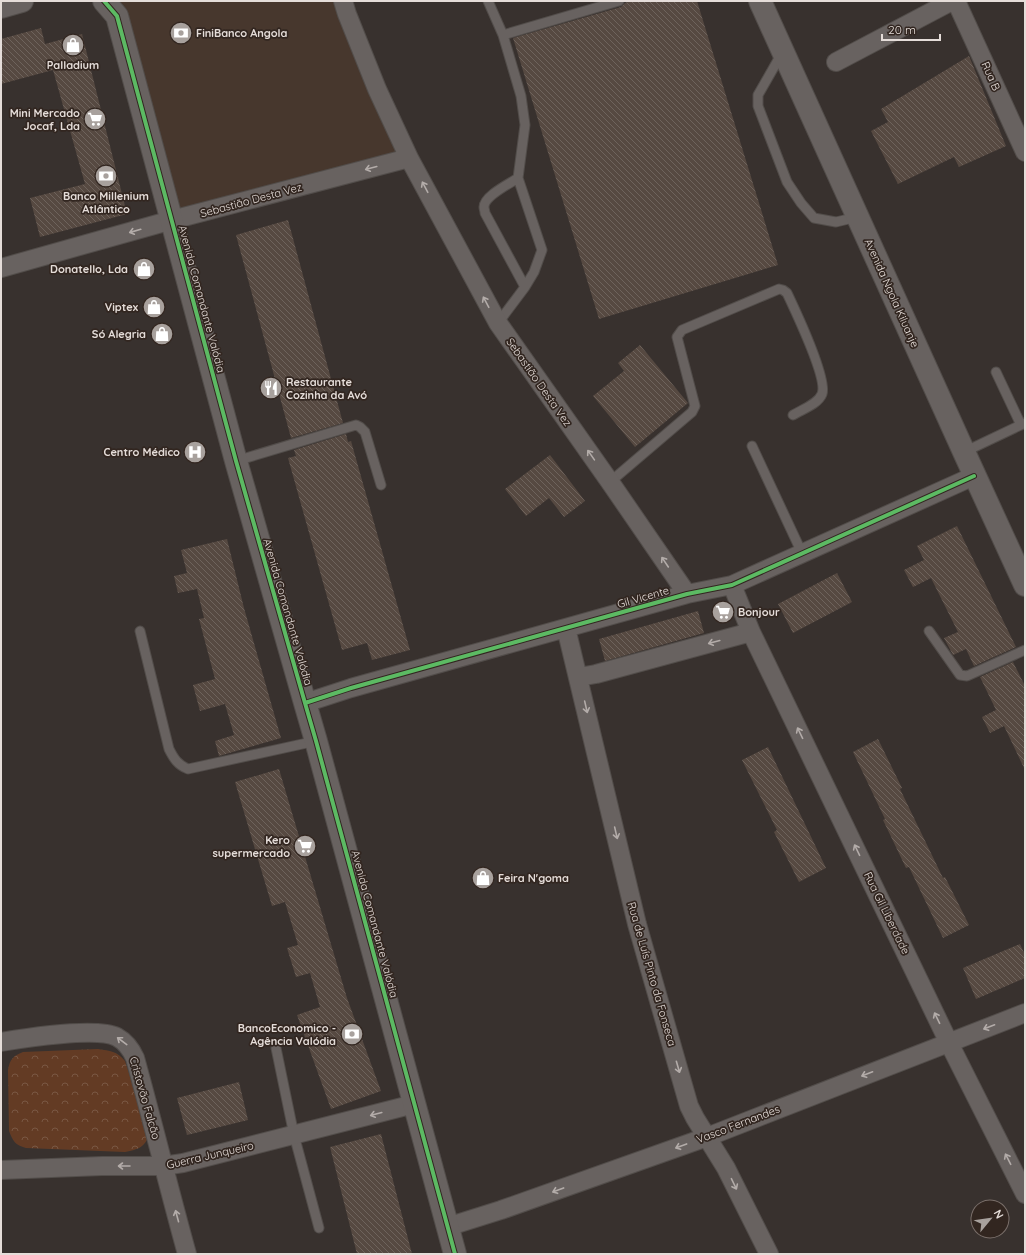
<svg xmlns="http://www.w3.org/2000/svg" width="1026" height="1255" font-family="Quicksand,sans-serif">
<defs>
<pattern id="park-crowns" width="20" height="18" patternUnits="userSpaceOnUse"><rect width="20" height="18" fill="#633b24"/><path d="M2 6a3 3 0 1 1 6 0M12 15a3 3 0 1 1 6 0" fill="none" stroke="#795743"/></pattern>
<pattern id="building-back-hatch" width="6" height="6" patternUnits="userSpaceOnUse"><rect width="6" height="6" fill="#564941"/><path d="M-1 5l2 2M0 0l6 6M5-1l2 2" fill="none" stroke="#6e635c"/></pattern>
</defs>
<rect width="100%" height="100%" fill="#38312e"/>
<path fill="#47372d" d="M118 1H343L409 158 172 220Z"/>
<path fill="url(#park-crowns)" d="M98 1049C110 1051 117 1051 125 1061L149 1135C144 1148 139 1149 125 1152L26 1148C15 1145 13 1141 9 1131L8 1070C10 1059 13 1056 23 1052Z"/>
<path fill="url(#building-back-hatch)" d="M630 1H697L778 265 599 319 513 38 621 7 625 3Z
M41 28 45 44 82 34 127 214 40 237 30 198 85 184 53 70 1 84V39Z
M969 56 1006 146 959 167 954 157 898 184 871 131 888 122 881 109Z
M288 220 343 423 291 438 236 235Z
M640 345 688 403 635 447 593 396 624 371 618 363Z
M346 434 348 442 351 441 410 650 372 660 367 643 342 650 288 458 296 456 294 450Z
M550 455 585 501 564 517 549 498 526 516 505 489Z
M957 526 1016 647 974 666 966 649 953 655 944 638 958 632 931 578 913 587 904 570 924 560 917 546Z
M227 539 244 608 281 738 219 756 215 741 234 735 225 704 200 711 193 685 215 679 199 619 204 618 197 589 178 593 174 576 187 573 181 550Z
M837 573 852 602 793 633 778 604Z
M698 611 704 633 605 661 599 639Z
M1013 662 1025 686V770L1004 726 990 733 982 717 996 710 980 677Z
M878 739 902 788 900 789 943 878 945 877 969 925 943 938 909 867 906 868 883 820 885 819 853 752Z
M768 747 826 868 799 882 774 832 777 830 742 760Z
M279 769 347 998 381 1091 331 1109 297 1015 320 1007 310 973 296 977 287 948 298 945 285 902 272 906 235 782Z
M1020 944 1025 955V978L976 999 963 968Z
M239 1082 248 1120 187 1135 177 1098Z
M381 1134 412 1254H357L330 1147Z"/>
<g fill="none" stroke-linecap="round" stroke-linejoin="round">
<g stroke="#524d4a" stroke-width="11">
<path id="lane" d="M488 1 503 35 521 96 525 125 518 178 542 250 534 272 525 287 498 323
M503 35 619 1
M782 53 758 95V106L787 182 801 203 814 218 836 222 857 217
M518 178C509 184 484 196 484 207 484 209 485 211 485 213L525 287
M996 372 1021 425
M752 446 802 553
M964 452 1025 423
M236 461 356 425 360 427 365 432 381 485
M610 482 692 412 695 406 677 337 682 330 779 289 783 290 787 293C795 310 828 379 822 394 818 404 803 409 793 415
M140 631 169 749C174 759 178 765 188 769L316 741
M929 631 960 675 967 676 1025 650
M276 1048 294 1135 319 1228"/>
</g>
<g stroke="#524d4a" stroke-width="20">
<path id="street" d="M343 1 347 14 377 89 409 158 498 323 610 482 687 594
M956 1 1025 152
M836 62 952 1
M1 268 172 220 409 158
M732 585 751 632 949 1043 1025 1194
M566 628 637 924 689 1106 695 1118 726 1168 769 1254
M579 677 596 674 751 632
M305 703 351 688 687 594 732 585 974 476
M1 1042C25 1038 97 1027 117 1037 126 1042 131 1049 135 1058 153 1123 169 1189 187 1254
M1 1170 102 1166H163L183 1163 414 1104
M447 1227 501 1210 707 1137 1025 1013"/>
</g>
<g stroke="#524d4a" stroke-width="24">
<path id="secondary" d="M104 1 117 16 236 461 305 703 316 741 455 1254
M760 1 964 452 1025 585
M1 7 22 1"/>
</g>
<use href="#lane" stroke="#686260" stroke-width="9"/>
<use href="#street" stroke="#686260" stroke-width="18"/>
<use href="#secondary" stroke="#686260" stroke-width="22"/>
<g stroke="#322620" stroke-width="6">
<path id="cycleway" d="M104 1 117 16 236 461 305 703 316 741 455 1254
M305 703 351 688 687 594 732 585 974 476"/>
</g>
<use href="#cycleway" stroke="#5cba63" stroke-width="4"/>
</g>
<defs><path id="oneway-shaft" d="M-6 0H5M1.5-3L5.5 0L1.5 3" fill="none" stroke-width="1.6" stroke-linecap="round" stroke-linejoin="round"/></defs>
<g stroke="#b3aca9">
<use href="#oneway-shaft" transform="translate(371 168) rotate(165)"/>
<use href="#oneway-shaft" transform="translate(425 187) rotate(-118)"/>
<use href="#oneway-shaft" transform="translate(135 231) rotate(164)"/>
<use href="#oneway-shaft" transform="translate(486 302) rotate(-118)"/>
<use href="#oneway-shaft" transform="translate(591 455) rotate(-125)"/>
<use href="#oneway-shaft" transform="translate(665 562) rotate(-124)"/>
<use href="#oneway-shaft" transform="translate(714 642) rotate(165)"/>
<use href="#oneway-shaft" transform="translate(586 707) rotate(77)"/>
<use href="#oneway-shaft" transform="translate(800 733) rotate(-116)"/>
<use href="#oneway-shaft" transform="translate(616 833) rotate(77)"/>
<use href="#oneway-shaft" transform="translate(857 850) rotate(-116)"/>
<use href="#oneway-shaft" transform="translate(937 1018) rotate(-116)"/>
<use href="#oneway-shaft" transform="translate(989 1027) rotate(159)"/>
<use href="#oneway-shaft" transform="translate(122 1041) rotate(-143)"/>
<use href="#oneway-shaft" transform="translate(678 1067) rotate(74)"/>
<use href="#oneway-shaft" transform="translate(867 1074) rotate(159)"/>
<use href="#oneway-shaft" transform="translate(376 1114) rotate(165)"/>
<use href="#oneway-shaft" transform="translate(681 1146) rotate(160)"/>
<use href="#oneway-shaft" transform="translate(1008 1159) rotate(-117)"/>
<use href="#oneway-shaft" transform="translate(124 1166) rotate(180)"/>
<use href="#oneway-shaft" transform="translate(734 1184) rotate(64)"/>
<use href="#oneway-shaft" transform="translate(558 1190) rotate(160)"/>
<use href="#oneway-shaft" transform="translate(177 1216) rotate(-105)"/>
</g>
<defs>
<g id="bank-disc" transform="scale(1.15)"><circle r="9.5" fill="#a8a19d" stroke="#322620"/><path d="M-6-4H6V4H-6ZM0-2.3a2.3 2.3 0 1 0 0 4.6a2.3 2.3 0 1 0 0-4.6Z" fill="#fff"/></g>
<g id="shop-disc" transform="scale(1.15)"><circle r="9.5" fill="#a8a19d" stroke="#322620"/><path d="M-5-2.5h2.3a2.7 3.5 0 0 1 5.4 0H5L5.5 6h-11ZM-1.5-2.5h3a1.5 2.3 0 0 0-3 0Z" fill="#fff"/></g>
<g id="supermarket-disc" transform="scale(1.15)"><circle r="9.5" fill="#a8a19d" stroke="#322620"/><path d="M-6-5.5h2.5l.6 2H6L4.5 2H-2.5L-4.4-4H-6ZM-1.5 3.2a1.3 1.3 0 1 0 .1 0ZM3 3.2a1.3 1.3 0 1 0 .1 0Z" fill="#fff"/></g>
<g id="restaurant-disc" transform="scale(1.15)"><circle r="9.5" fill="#a8a19d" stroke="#322620"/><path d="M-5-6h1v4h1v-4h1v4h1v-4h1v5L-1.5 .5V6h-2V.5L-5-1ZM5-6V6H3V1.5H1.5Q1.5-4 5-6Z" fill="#fff"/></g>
<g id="hospital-disc" transform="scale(1.15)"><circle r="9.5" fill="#a8a19d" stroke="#322620"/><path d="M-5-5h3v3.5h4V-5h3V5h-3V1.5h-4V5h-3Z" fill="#fff"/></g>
</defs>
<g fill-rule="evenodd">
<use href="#bank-disc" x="181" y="33"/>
<use href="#shop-disc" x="73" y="45"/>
<use href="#supermarket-disc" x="95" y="119"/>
<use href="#bank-disc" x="106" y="176"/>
<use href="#shop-disc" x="144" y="269"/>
<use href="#shop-disc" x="154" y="307"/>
<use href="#shop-disc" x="162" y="334"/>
<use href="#restaurant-disc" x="271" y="388"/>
<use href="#hospital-disc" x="195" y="452"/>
<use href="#supermarket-disc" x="723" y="612"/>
<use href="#supermarket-disc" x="305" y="846"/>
<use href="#shop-disc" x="483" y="878"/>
<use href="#bank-disc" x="352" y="1034"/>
</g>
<g text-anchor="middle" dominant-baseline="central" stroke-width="3.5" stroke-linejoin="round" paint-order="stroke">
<g font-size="11" font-weight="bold" fill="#e5ddd9" stroke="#322620" text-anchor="end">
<text x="196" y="33" text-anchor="start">FiniBanco Angola</text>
<text x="73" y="65" text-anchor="middle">Palladium</text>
<text x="80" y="113">Mini Mercado<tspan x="80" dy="13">Jocaf, Lda</tspan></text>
<text x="106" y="196" text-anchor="middle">Banco Millenium<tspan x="106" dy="13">Atlântico</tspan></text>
<text x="128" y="269">Donatello, Lda</text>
<text x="138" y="307">Viptex</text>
<text x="146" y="334">Só Alegria</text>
<text x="286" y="382" text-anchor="start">Restaurante<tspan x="286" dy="13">Cozinha da Avó</tspan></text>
<text x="180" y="452">Centro Médico</text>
<text x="738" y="612" text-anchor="start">Bonjour</text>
<text x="290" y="840">Kero<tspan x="290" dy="13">supermercado</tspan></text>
<text x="498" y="878" text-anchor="start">Feira N'goma</text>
<text x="336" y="1028">BancoEconomico -<tspan x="336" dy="13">Agência Valódia</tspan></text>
</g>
<g font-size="11" fill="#e5ddd9" stroke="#322620">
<text transform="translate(991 76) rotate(66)">Rua B</text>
<text transform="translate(251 200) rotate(-15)">Sebastião Desta Vez</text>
<text transform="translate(892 293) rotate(66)">Avenida Ngola Kiluanje</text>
<text transform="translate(202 299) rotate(75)">Avenida Comandante Valódia</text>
<text transform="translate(539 382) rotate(55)">Sebastião Desta Vez</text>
<text transform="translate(643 597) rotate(-16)">Gil Vicente</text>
<text transform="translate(288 612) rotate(74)">Avenida Comandante Valódia</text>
<text transform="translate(887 913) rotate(64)">Rua Gil Liberdade</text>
<text transform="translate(375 924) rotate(75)">Avenida Comandante Valódia</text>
<text transform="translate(652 974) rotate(74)">Rua de Luís Pinto da Fonseca</text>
<text transform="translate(145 1098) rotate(74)">Cristovão Falcão</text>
<text transform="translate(738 1124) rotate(-21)">Vasco Fernandes</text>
<text transform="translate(210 1155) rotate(-13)">Guerra Junqueiro</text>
</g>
</g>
<rect width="1026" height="1255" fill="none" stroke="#e5ddd9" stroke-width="4"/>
<g transform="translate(990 1219) rotate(61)"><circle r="19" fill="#322620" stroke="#7a6f6a"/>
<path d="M0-3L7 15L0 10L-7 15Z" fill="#a8a19d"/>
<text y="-6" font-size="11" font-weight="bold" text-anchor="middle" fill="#e5ddd9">N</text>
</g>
<path d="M882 34v6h58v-6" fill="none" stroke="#e5ddd9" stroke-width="2"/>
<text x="888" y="34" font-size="12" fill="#e5ddd9" stroke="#322620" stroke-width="3" paint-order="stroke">20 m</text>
</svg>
